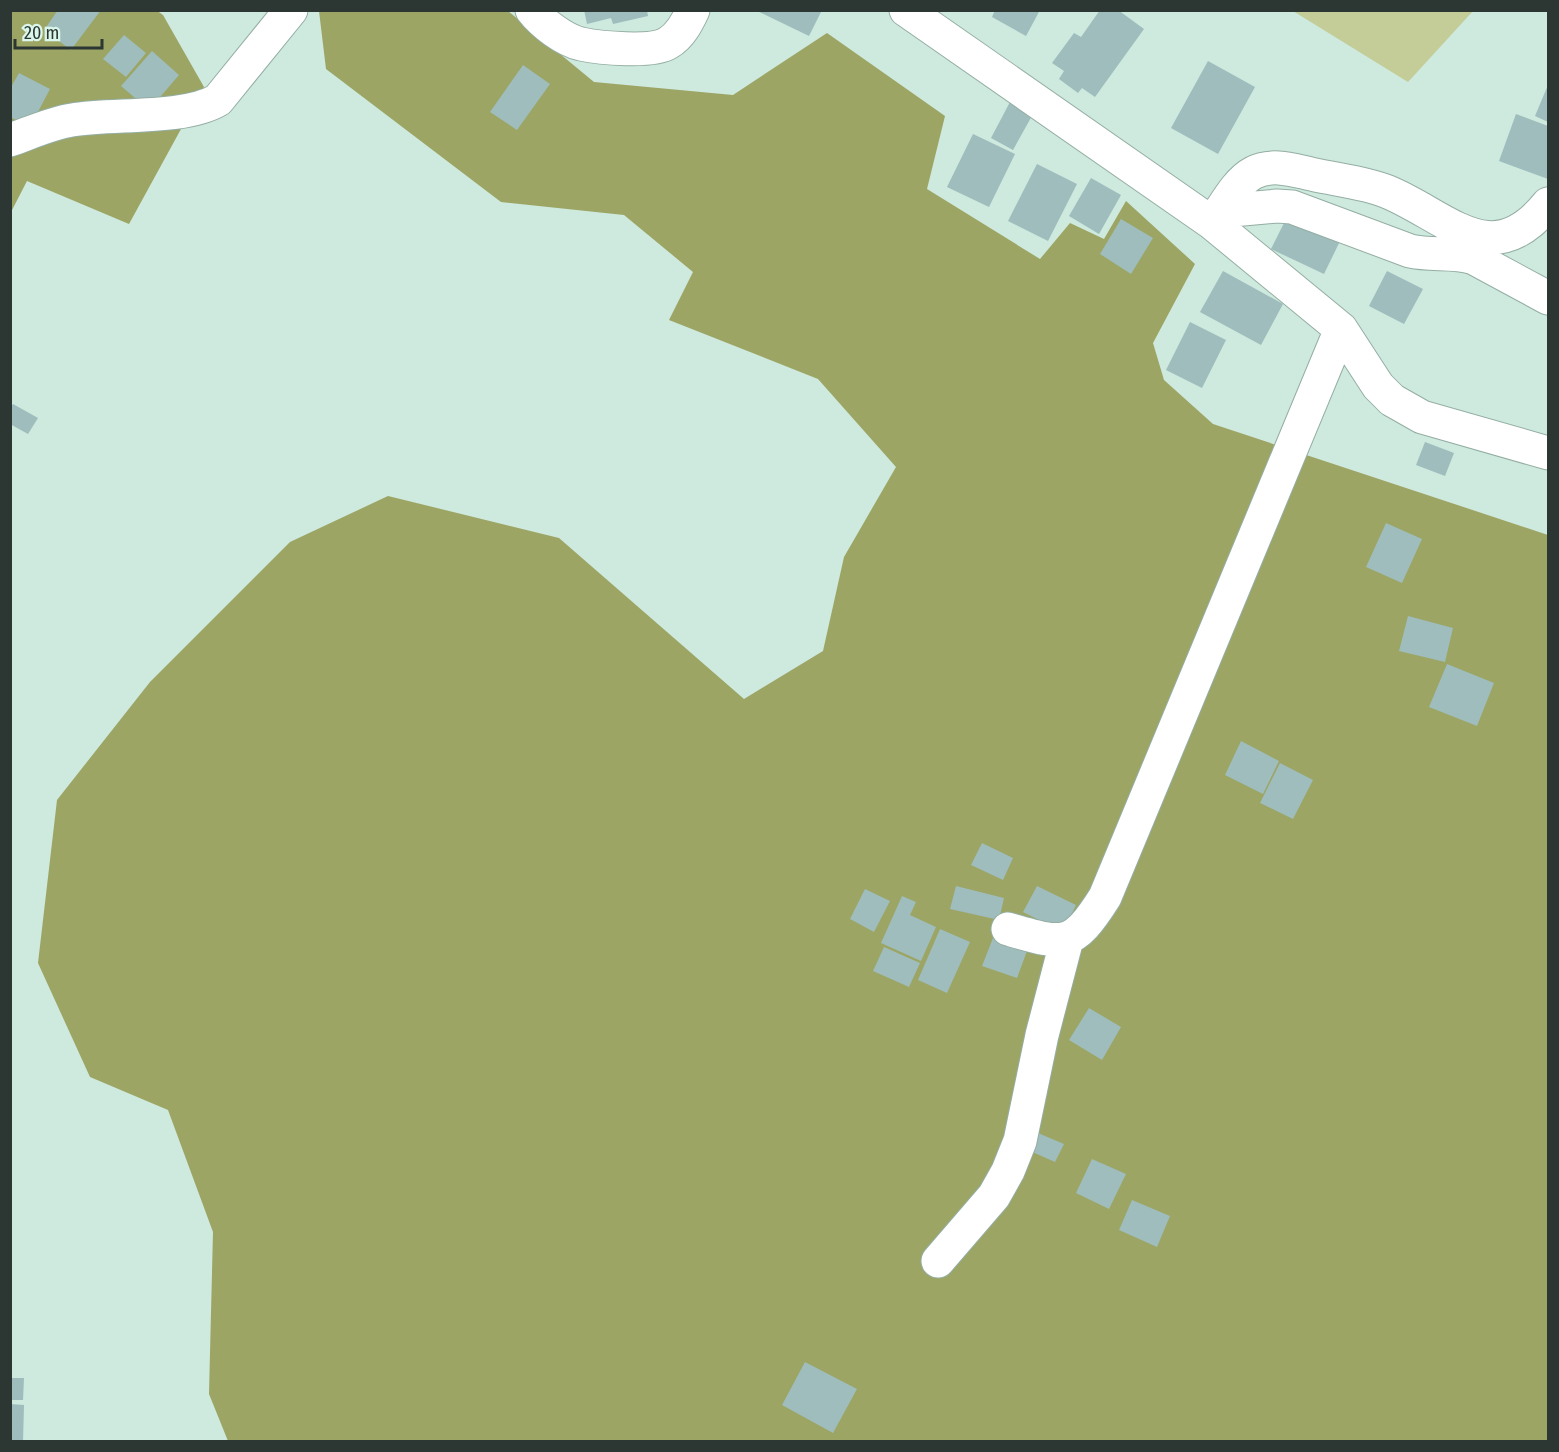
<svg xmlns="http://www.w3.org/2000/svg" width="1559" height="1452" font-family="'Fira Sans Condensed',sans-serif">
<rect width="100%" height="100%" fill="#cee9dd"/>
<path fill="#c4cc97" d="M1293 11H1473L1408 82Z"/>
<path fill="#9ca564" d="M156 10 163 15 204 87 129 224 27 181 11 212V11Z
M319 11H508L594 82 733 95 827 33 945 116 927 189 1040 259 1070 223 1104 239 1126 201 1195 264 1153 343 1164 380 1213 424 1548 535V1441H228L209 1394 213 1232 168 1110 90 1077 38 963 57 800 150 682 290 542 388 496 559 538 744 699 823 651 844 557 896 467 818 379 669 320 693 272 624 215 501 202 326 69Z"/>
<path fill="#9ebdbc" d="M58 10H101L71 50 44 30Z
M584 10H647L648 16 613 24 611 18 587 24Z
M755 10H822L809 36Z
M995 10H1040L1026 36 992 17Z
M1100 10H1118L1144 29 1095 97 1082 88 1078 93 1059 79 1064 71 1052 63 1074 33 1081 37Z
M124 35 146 53 126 77 103 59Z
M152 51 179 75 149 110 121 86Z
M1208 61 1255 87 1218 154 1171 128Z
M523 65 550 84 517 130 490 112Z
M19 73 50 89 30 127 10 117V89Z
M1548 85V122L1535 116Z
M1010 102 1033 114 1013 150 991 138Z
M1516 114 1548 126V179L1499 161Z
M973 134 1015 154 989 207 947 187Z
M1037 164 1077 184 1048 241 1008 221Z
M1091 178 1121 195 1099 234 1069 216Z
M1121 219 1153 238 1131 274 1100 254Z
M1286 219 1342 237 1324 274 1271 249Z
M1223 271 1283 304 1261 345 1200 312Z
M1387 271 1423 289 1404 324 1369 306Z
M1190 322 1226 340 1202 388 1166 370Z
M13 404 38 418 28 434 10 424V408Z
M1425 442 1454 453 1445 476 1416 465Z
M1386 523 1422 539 1402 583 1366 567Z
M1408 616 1453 628 1445 662 1399 651Z
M1447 664 1494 683 1477 726 1429 707Z
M1241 741 1279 761 1263 794 1225 775Z
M1280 763 1313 780 1293 819 1260 803Z
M982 843 1013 858 1003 880 971 865Z
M956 886 1004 898 999 920 950 909Z
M1037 886 1076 905 1063 932 1023 912Z
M865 889 890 901 874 932 850 919Z
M902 896 916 902 910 915 936 927 921 961 881 943Z
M940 929 970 942 947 993 918 980Z
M993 938 1027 951 1017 978 982 966Z
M884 947 920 963 909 987 873 971Z
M1089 1008 1121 1027 1102 1060 1069 1040Z
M1038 1133 1064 1144 1055 1162 1030 1151Z
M1092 1159 1126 1174 1109 1209 1076 1193Z
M1132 1200 1170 1216 1157 1247 1119 1230Z
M805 1362 857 1389 833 1433 782 1405Z
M10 1378H24L23 1400H10Z
M10 1404 24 1405 23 1442H10Z"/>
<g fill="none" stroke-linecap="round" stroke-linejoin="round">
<g stroke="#94aea3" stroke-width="35">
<path id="minor" d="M532 10C543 24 564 40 581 44 600 48 652 53 668 43 680 36 687 23 693 10
M906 10 1212 223 1341 329 1378 386 1392 400 1422 417 1548 453
M10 140C30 133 52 123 72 120 114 113 184 120 218 100L291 10
M1221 211 1277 206 1292 207 1410 251C1431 256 1454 251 1474 258L1548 298
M1212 223C1224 207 1236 182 1253 173 1271 163 1293 170 1311 174 1336 180 1364 182 1388 192 1448 217 1492 274 1548 204
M1008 929C1064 945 1072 949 1105 897L1341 329
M938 1261 994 1196 1008 1171 1020 1141 1042 1035 1067 939"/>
</g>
<use href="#minor" stroke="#fff" stroke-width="33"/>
</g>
<rect width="1559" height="1452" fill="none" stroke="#2c3632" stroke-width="24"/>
<path d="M15 39v9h87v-9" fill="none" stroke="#2c3632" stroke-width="3"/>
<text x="24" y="39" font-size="18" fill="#2c3632" stroke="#dbf6ea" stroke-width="4.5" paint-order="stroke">20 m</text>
</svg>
